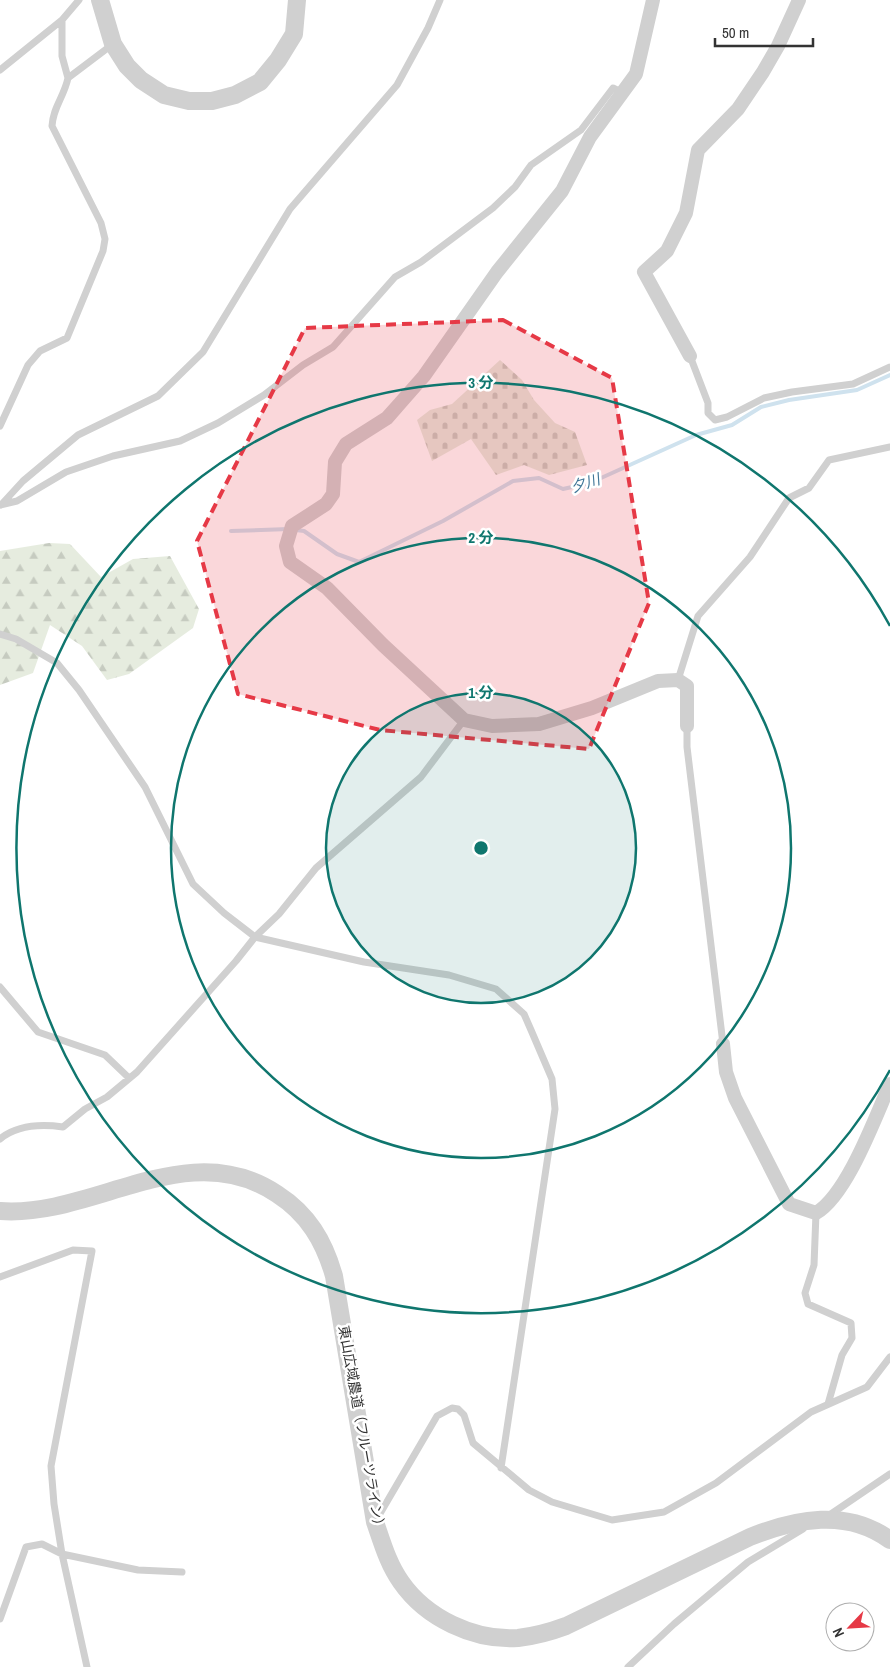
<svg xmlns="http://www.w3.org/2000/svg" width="890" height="1667" font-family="'Archivo Narrow','Noto Sans JP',sans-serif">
<defs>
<pattern id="forest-firs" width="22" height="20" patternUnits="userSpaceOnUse" patternTransform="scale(1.25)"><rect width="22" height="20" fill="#e6ecdf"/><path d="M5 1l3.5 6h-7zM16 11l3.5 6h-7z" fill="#c6cbc0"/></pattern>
<pattern id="cemetery-stones" width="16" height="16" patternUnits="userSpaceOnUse" patternTransform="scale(1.25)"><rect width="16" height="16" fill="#e6ecdf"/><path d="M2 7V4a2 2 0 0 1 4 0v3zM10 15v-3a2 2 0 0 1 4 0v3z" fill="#c6cbc0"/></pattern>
</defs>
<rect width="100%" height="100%" fill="#fff"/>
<path fill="url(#forest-firs)" d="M49 543 70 544 101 577 133 559 170 556 199 609 193 628 129 674 107 680 82 646 50 625 33 673 0 685V551Z"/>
<path fill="url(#cemetery-stones)" d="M500 360 522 380 534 400 555 423 575 432 587 465 549 475 524 465 496 475 471 439 432 461 417 420 430 410 452 404Z"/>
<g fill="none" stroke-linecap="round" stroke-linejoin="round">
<path stroke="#cfe2ee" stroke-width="4" d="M296 530 304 531 337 554 359 562 443 521 513 481 539 478 563 489 590 483 696 435 732 425 761 407 789 400 857 390 890 375
M231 531 289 529"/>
<path stroke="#d0d0d0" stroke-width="7" d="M79 0 62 20V56L68 78 113 44
M0 70 62 20
M690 356 708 403V413L715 420 727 417 764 398 792 392 853 384 890 367
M0 426 28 365 40 351 67 338 103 251 105 239 101 223 52 126C53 107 64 97 68 78
M0 505 17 501 66 472 113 456 180 441 218 423 264 395 303 365 333 347 395 277 421 262 493 208 515 187 531 165 581 130 613 88 621 92
M1 505 23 481 78 435 158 396 203 352 290 209 397 85 428 28 440 0
M0 634 16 639 57 663 79 690 145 787 193 884 224 913 255 937 364 962 449 975 496 989 524 1014 531 1030 552 1079 555 1109 501 1468
M678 680 698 616 750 557 789 498 809 488 829 460 890 447
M687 726V747L723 1044
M0 987 38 1032 105 1055 129 1078
M0 1139C17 1125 42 1124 63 1127L85 1109 107 1097 137 1072 236 961 255 937 279 914 316 868 421 777 464 720
M816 1213 814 1265 805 1293 808 1304 851 1323 852 1338 842 1355 828 1404
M0 1277 73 1250 92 1251 51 1466 54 1504 62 1554 87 1667
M828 1516 890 1474
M378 1517 437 1416 452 1408 458 1409 464 1415 473 1443 529 1490 552 1502 612 1520 664 1512 716 1483 811 1412 867 1387 890 1357
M0 1619 26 1547 42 1544 62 1554 138 1570 182 1572
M628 1667 674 1624 748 1562 803 1529"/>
<path stroke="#d0d0d0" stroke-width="14" d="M653 0 636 74 590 137 562 191 497 272 424 376 402 401 387 418 346 444 335 462 333 494 326 504 292 526 286 546 290 562 327 588 383 645 464 720 492 726 539 724 592 708 658 681 678 680 687 686V726
M690 356 644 272 667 251 686 213 698 150 738 109 763 72 778 46 799 0
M723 1044 726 1072 735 1098 789 1204 816 1213C847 1195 875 1118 890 1084"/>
<path stroke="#d0d0d0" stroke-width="18" d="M100 0 113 44 127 66 141 80 164 95 189 101H212L235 95 260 82 278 60 294 34 297 0
M0 1211C94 1218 187 1134 277 1194 308 1214 324 1241 334 1276L375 1522C382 1542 388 1564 401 1582 426 1618 474 1641 518 1638 535 1636 550 1632 566 1626L750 1537C795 1519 847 1508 890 1540"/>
</g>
<path fill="#e63946" fill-opacity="0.2" stroke="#e63946" stroke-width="4" stroke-dasharray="10 6" stroke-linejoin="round" d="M503 320 612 378 649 603 589 749 380 730 238 694 197 541 305 328Z"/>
<circle cx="481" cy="848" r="155" fill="#0f766e" fill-opacity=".12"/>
<g fill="none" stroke="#0f766e" stroke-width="2.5">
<circle cx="481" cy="848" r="155"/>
<circle cx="481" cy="848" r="310"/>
<path d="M890 1070A465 465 0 1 1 890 626"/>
</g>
<g text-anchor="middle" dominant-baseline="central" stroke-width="5" stroke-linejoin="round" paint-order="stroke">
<g font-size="14" fill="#333" stroke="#fff">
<text transform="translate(362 1429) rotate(80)">東山広域農道（フルーツライン）</text>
</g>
<g font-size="15" font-style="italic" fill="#3f7597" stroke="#fff">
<text transform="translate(585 483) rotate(-18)">夕川</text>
</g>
</g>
<circle cx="481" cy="848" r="8" fill="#0f766e" stroke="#fff" stroke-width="2.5"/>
<g font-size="15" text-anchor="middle" font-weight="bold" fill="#0f766e" stroke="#fff" stroke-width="5" stroke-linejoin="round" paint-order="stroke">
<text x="481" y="388">3 分</text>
<text x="481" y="543">2 分</text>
<text x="481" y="698">1 分</text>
</g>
<g transform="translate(850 1627) rotate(245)"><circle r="24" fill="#ffffff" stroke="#adadad"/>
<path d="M0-4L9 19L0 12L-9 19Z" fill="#e63946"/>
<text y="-8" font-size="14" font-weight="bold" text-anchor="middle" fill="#333333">N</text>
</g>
<path d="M715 38v8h98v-8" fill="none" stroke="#333333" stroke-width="2.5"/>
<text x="722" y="38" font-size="15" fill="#333333" stroke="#ffffff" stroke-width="4" paint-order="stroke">50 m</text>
</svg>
